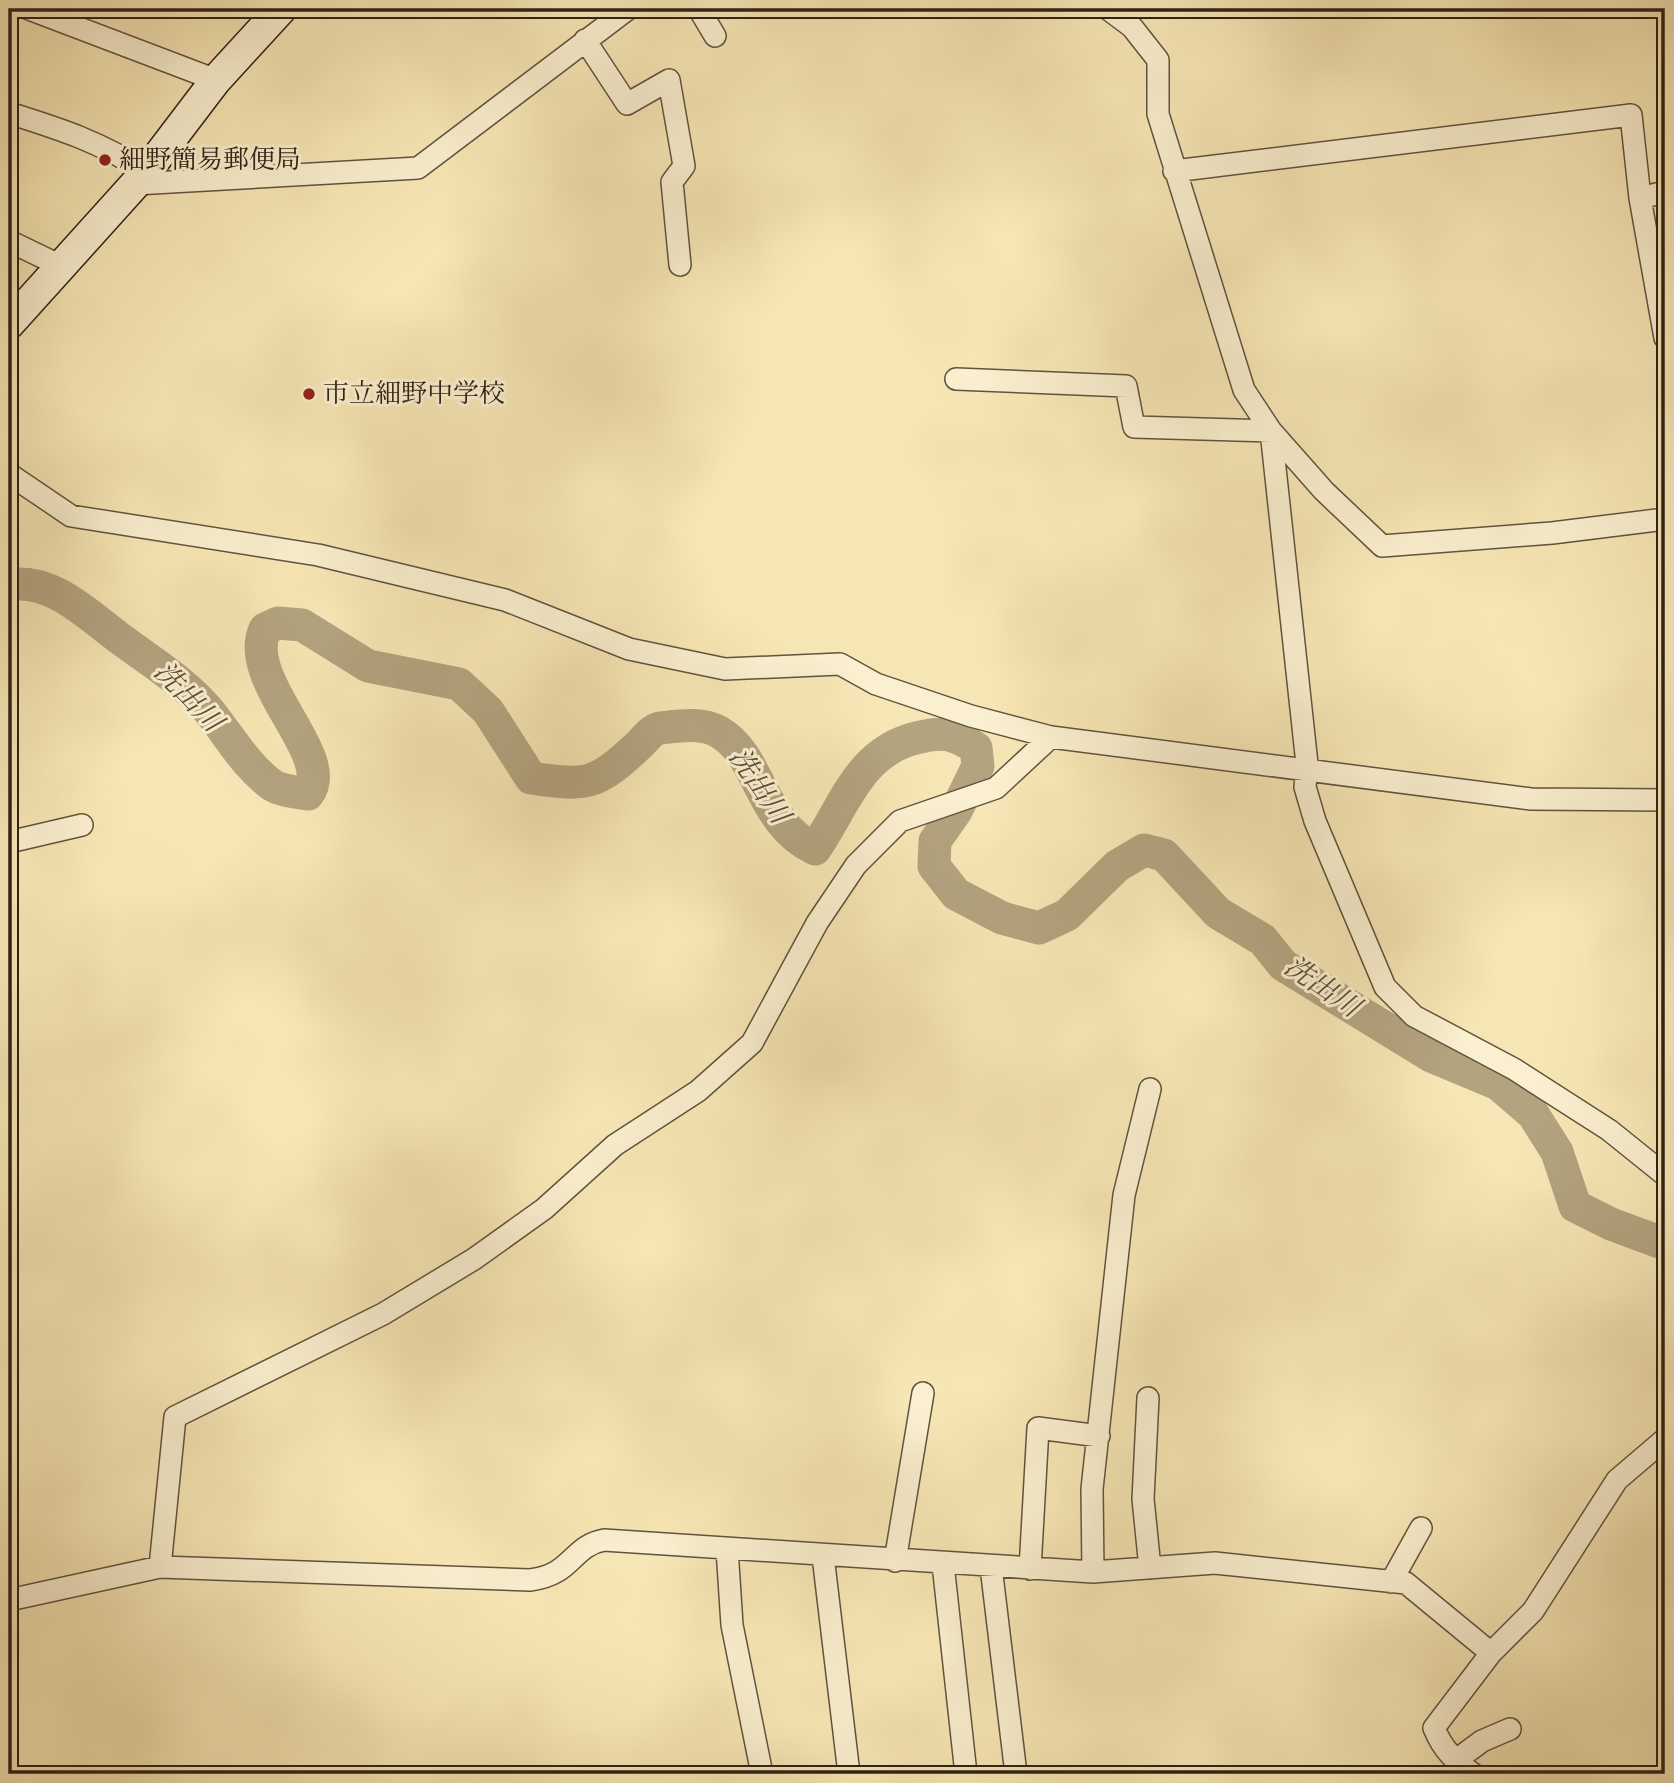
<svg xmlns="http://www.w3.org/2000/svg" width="1674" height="1783" font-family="'Libre Bodoni','Noto Serif JP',serif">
<rect width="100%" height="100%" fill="#f7e6b5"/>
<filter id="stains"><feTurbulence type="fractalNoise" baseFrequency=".00286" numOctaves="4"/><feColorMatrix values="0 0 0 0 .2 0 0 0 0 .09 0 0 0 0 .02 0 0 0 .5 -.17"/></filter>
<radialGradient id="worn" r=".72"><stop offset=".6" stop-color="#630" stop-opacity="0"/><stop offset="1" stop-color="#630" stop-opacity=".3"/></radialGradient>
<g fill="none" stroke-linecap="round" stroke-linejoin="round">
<path stroke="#b3a37f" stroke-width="33" d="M9 585C54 577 93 620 126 643 156 665 184 682 209 711 230 737 245 765 272 785 281 791 298 792 308 794 337 756 241 681 265 629L278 623 302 625 368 666 459 684 488 711 531 778C590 787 597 784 640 744 646 738 652 729 661 728 679 726 702 722 719 732 761 756 759 822 815 849 845 805 859 752 916 738 943 731 953 733 976 748L978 766 956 811 935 841 934 866 956 894 1002 918 1039 928 1067 915 1117 866 1144 850 1164 855 1218 913 1263 940 1283 965 1431 1056 1498 1084 1533 1114 1557 1152 1575 1206 1611 1224 1665 1244"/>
<g stroke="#60533e" stroke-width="24">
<path id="street" d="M29 9 216 80
M699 9 715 36
M1108 9 1132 27 1158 60V114L1244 390 1271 431 1324 491 1382 546 1552 533 1665 519
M585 40 627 104 669 80 684 166 672 182 680 265
M9 113C60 129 101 142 146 172
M1174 171 1631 115 1640 198 1665 338
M135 184 418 168 628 9
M1640 198 1665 192
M9 241 61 266
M956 379 1126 386 1134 427 1271 431
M1271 431 1307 764 1305 787 1315 821 1385 987 1414 1016 1514 1069 1609 1130 1665 1175
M9 474 71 516 318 555 505 600 629 649 725 669 840 664 876 684 971 716 1051 737
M9 842 82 825
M1148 1398 1143 1499 1150 1568
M727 1549 732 1625 762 1774
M823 1556 849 1774
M895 1561 923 1393
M943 1564 966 1774
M160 1567 175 1417 383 1314 474 1259 544 1209 615 1145 698 1091 752 1043 817 923 856 865 900 821 996 788 1051 737 1531 799 1665 800
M991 1567 1016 1774
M1030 1569 1038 1428 1099 1436
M1093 1572 1092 1489 1124 1195 1150 1089
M1391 1582 1421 1528
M9 1600 160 1567 530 1580C573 1575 571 1546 604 1540L1093 1572 1215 1563 1406 1583 1491 1653
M1455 1761 1482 1741 1510 1729
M1473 1774C1454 1760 1443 1750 1434 1728L1491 1653 1533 1611 1617 1480 1665 1439"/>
</g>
<g stroke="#2e2216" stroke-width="33">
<path id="secondary" d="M9 324 146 172 216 80 281 9"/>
</g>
<use href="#street" stroke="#faefcf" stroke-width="21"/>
<use href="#secondary" stroke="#faefcf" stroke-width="30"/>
</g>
<g fill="#8f2418" stroke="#faefcf" stroke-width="2.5">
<circle cx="105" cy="160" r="7"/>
<circle cx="309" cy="394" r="7"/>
</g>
<g text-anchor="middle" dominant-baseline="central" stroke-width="6" stroke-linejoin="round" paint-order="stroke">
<g font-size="26" fill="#2e2216" stroke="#faefcf" text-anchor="start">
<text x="119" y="160">細野簡易郵便局</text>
<text x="323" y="394">市立細野中学校</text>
</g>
<g font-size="28" font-style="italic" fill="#5d4f3b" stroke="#faefcf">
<text transform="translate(188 697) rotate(46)">洗出川</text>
<text transform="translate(759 786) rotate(56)">洗出川</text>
<text transform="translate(1322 987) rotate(34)">洗出川</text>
</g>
</g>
<rect width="1674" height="1783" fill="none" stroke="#f7e6b5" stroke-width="35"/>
<rect x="10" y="10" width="1653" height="1762" fill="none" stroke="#2e2216" stroke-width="3.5"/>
<rect x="18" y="18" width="1639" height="1748" fill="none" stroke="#2e2216" stroke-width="2"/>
<rect width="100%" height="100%" filter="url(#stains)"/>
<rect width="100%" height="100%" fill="url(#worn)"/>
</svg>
